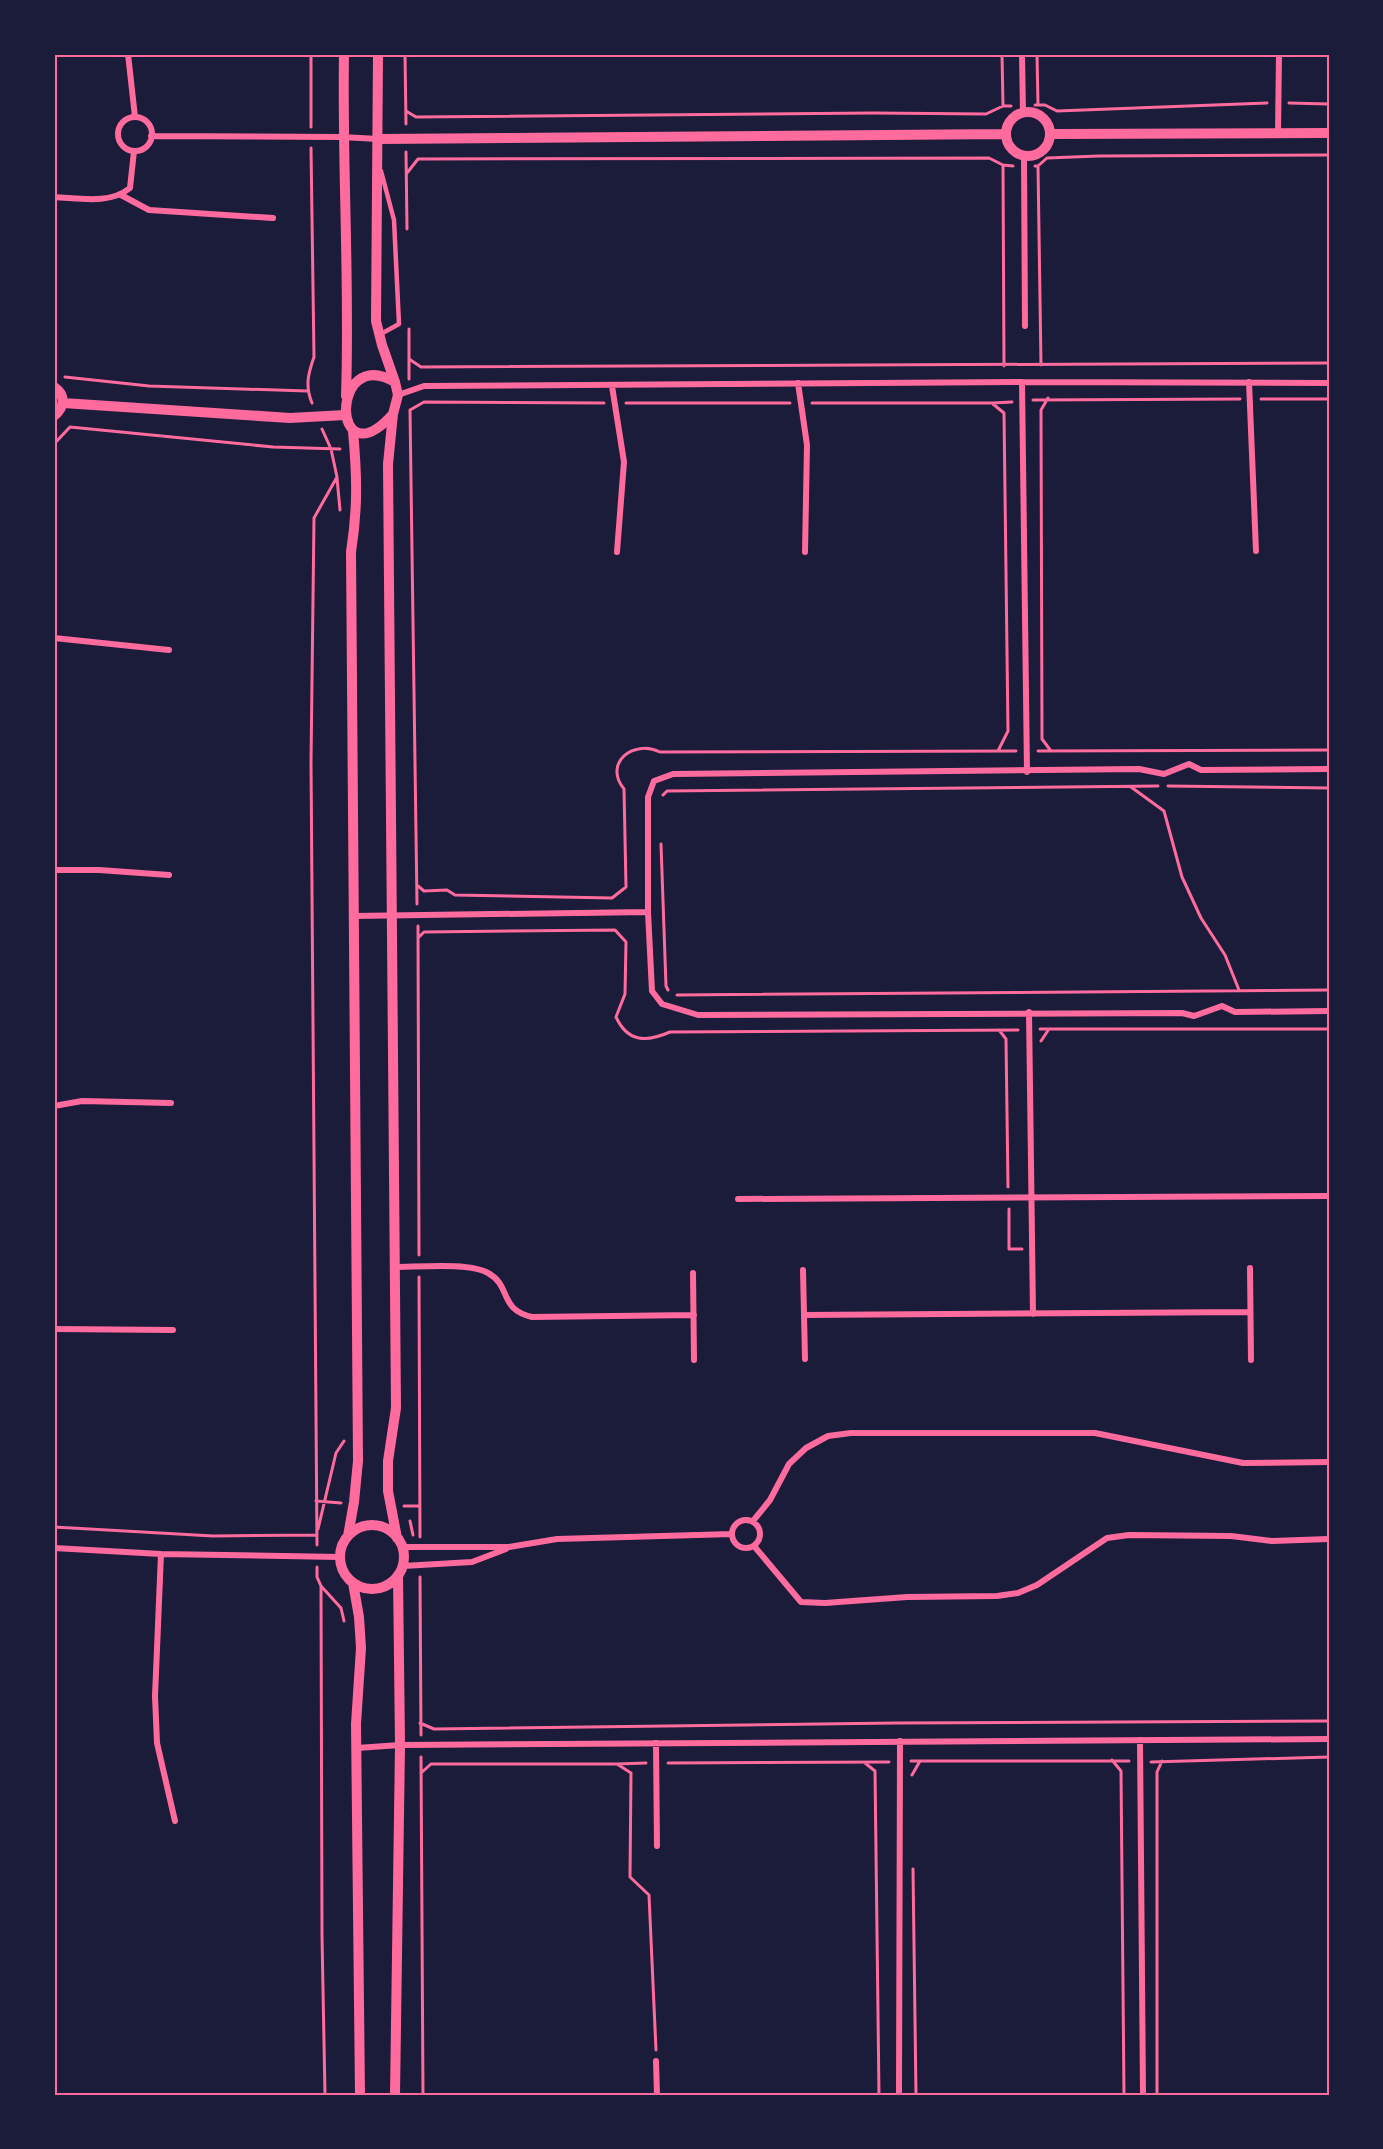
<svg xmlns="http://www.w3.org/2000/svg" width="1383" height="2149" font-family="Roboto,sans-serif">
<rect width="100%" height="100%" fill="#1b1b3a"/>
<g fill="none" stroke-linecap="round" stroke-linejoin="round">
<path stroke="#ff6b9d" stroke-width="3" d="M311 54V127
M405 54 406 124
M1002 54 1003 106
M1037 54 1038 105
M1289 103 1329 104
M1035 105H1045L1057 111 1267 103
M406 111 416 117 873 113 986 114 1003 106H1011
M311 148 314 357C308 374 305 386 312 403
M406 152 407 229
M1003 165 1004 366
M1035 166H1038L1047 158 1099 156 1329 155
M1038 166 1041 365
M407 173 418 159 989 158 1003 165 1013 166
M409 329V379
M409 359 421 367 1329 363
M65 377 149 386 307 391
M1048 398 1041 410 1042 739 1051 751
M1261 399H1329
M1033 400 1240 399
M626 403H790
M812 403H992L1012 402
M993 404 1004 413 1008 731 998 751
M410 410 417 904
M410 410 424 402 604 403
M54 444 70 427 273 447 340 449
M337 478 340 510
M1038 751 1329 750
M1168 786 1329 788
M1131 787 1164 811 1182 877 1201 918 1225 955 1239 990
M663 795 667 791 1158 786
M661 844 666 986 668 990
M418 886 424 891 447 890 455 895 612 898 626 887 624 789C603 763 633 739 660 752L1016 751
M418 926 419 1255
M419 937 424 932 615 930 626 942 625 994 616 1017C628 1043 647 1042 670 1032L1018 1030
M677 995 1329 990
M1040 1029H1329
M999 1030 1006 1039 1008 1187
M1041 1041 1049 1029
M1009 1209V1249H1022
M419 1277 420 1537
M316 1501 341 1503
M404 1506H420
M410 1521 413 1535
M54 1527 213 1536 316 1535
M318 1529 336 1453 344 1441
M317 1545 311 762 314 518 337 477 331 449 322 429
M317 1567V1577L321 1586 322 1936 325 2095
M420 1577 421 1735
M321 1586 341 1608 344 1621
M420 1723 434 1729 896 1723 1329 1721
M421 1757 423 2095
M1112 1760 1121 1771 1124 2095
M911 1761H1129
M1151 1762 1329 1757
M668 1763 889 1762
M865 1763 875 1771 879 2095
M617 1764 646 1763
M421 1773 431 1764H617L631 1773 630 1877 649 1895 656 2050
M912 1775 920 1761
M913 1869 916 2095
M1157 2095V1772L1162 1761"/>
<path stroke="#ff6b9d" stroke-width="4.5" d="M379 335 399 324 394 220 381 171"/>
<path stroke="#ff6b9d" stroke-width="6" d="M128 54 135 117
M1022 54 1023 113
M118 134a17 17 0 1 1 34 0a17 17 0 1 1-34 0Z
M1278 133 1279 54
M151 136 342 137 378 139
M1024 156 1025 326
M121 195 149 210 273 218
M54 197C79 198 109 205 130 188L134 151
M1022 382 1027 772
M1249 382 1256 551
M798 383 807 445 805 552
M612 386 624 462 617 552
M398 395 424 386 1022 382 1329 383
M54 638 169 650
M1329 769 1201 770 1189 764 1164 774 1139 769 673 774 654 781 648 797V912L652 991 662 1004 698 1015 1182 1013 1194 1016 1222 1006 1235 1012 1329 1011
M54 870H99L169 875
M353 916 648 912
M1029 1012 1033 1314
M54 1106 82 1101 171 1103
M738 1199 1329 1196
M395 1267C418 1267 470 1262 488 1273 512 1286 498 1309 532 1317L694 1315
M1250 1268 1251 1360
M803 1270 805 1359
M693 1273 694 1360
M804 1315 1250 1312
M54 1329 173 1330
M732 1534a14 14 0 1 1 28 0a14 14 0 1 1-28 0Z
M753 1521 770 1500 789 1464 806 1448 828 1436 851 1433H1095L1243 1463 1329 1462
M754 1546 801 1602 825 1603 907 1597 997 1596 1018 1593 1037 1585 1107 1538 1129 1535 1231 1536 1272 1541 1329 1539
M402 1547H509L557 1539 732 1534
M54 1548 161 1554 340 1557
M161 1554 155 1696 157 1743 175 1821
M403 1566 472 1562 506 1549
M1140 1740 1143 2095
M656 1743 657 1846
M357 1748 400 1745 1329 1739
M656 2061 657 2095
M899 2095 900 1741"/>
<path stroke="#ff6b9d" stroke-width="10" d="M344 54C342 168 350 282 346 396
M378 54 376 321 382 345 395 382
M1006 134a22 22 0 1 1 44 0a22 22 0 1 1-44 0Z
M1051 134 1329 133
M379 139 1006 134
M54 387C66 395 65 407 54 416
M63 403 290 418 345 415
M393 414C331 483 329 344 395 382L398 395 393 414 388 464 396 1408 388 1461V1491L397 1538
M340 1557a32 32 0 1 1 64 0a32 32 0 1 1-64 0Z
M348 1536 354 1502 358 1461 351 552C358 508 357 475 353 431
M353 1583 359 1617 361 1648 356 1724 360 2095
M395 2095 400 1745 398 1575"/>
</g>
<rect width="1383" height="2149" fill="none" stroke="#1b1b3a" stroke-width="111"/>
<rect x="56" y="56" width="1272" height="2038" fill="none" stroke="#ff6b9d" stroke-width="2"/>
</svg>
